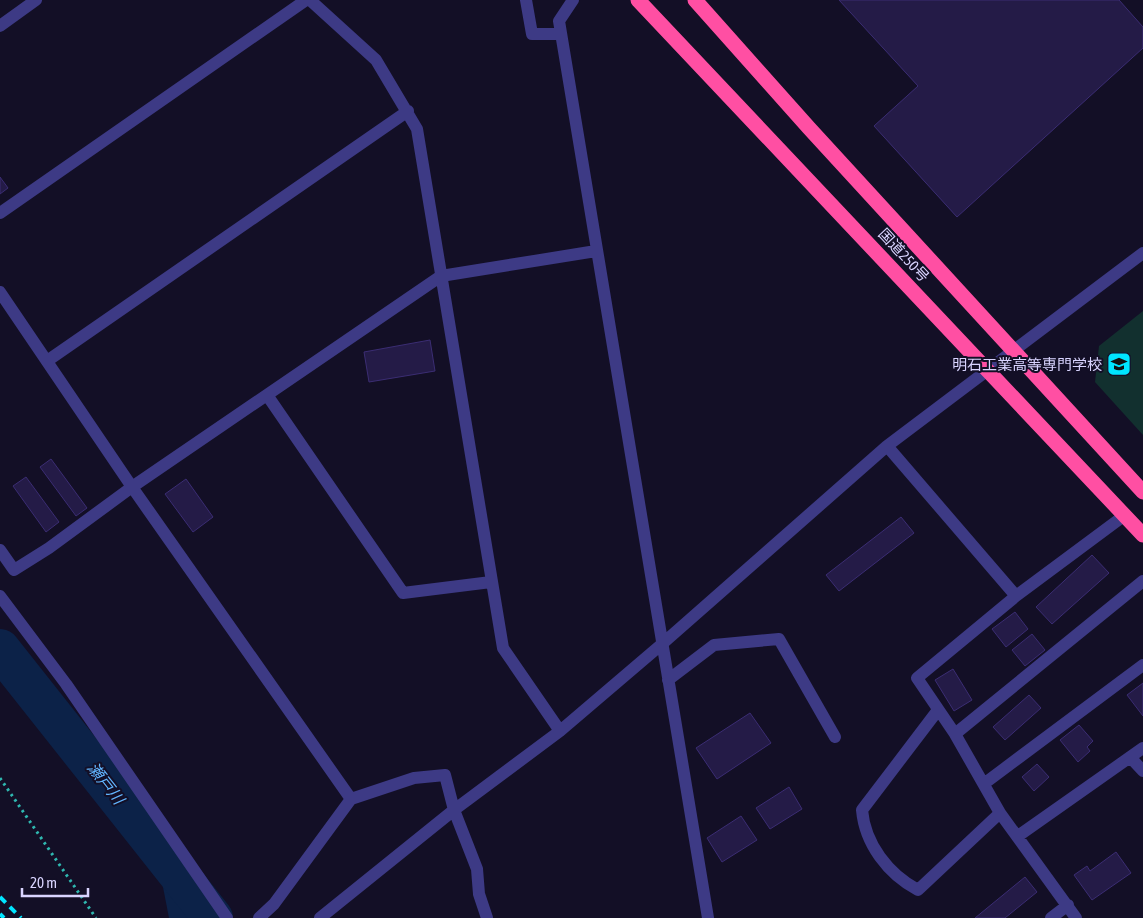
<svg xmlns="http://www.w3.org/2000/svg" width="1143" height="918" font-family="'Asap Condensed','Noto Sans JP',sans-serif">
<rect width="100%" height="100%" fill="#130f26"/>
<path fill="#12302f" d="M1143 311V435L1095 382 1099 346Z"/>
<path fill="#0c2248" d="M175 874 203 918H169L163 887Z"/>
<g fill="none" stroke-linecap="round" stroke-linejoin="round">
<path stroke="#0c2248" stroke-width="40" d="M0 649 213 918"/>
</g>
<path fill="#241b47" stroke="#3b2d73" d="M839 0H1119L1143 27V48L957 217 874 126 918 86Z
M0 177 8 188 0 194Z
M430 340 435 371 369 382 364 352Z
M51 459 87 508 76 516 40 467Z
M26 477 59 522 46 532 13 486Z
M186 479 213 517 193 532 165 494Z
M901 517 914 533 839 591 826 575Z
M1092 555 1109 573 1052 624 1036 607Z
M1015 612 1028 629 1006 647 992 629Z
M1032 634 1045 650 1025 666 1012 650Z
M953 669 972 700 954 711 935 680Z
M1143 683V716L1127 695Z
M1029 695 1041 708 1005 740 993 727Z
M750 713 771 743 717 779 696 748Z
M1079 725 1093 741 1087 747 1090 751 1078 762 1060 740Z
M1037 764 1049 777 1034 791 1022 777Z
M789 787 802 809 770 829 756 808Z
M741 816 757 840 722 862 707 838Z
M1116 852 1131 873 1092 900 1074 875 1087 866 1090 871Z
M1025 877 1037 892 1005 918H975Z"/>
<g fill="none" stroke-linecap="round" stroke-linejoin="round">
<path stroke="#2fb8b0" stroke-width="3" stroke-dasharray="2.5 4" stroke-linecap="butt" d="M0 778 96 918"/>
<path stroke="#3d3a85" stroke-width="12" d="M310 0 376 60 417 129 503 648 560 731
M526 0 532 34H561
M573 0 559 21 708 918
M0 26 36 0
M0 213 306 0
M0 292 132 487 351 799
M47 361 408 111
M267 395 403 593 491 582
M887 446 1016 596
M0 550 14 570 49 548 132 487 441 276 596 251
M0 596 66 684 227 918
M668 680 714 645 779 639 835 737
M938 710 862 810C865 844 888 874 918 890L1000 813
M955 734 1143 581
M1130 757 1143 771
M985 783 1143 665
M1018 836 1143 748
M259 918 274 904 351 799 414 778 445 775 454 810 477 869 479 894 487 918
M320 918 454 810 560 731 662 644 887 446 1143 253
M1051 918 1068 905
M1076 918 1000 813 955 734 917 678 1016 596 1125 515"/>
<path stroke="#ff4fa3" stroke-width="15" d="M638 0 1143 535
M695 0 809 128 1143 492"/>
<path stroke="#00e5ff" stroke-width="4" stroke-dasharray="8 6" stroke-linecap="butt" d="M0 897 21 918
M0 914 4 918"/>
</g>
<defs>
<g id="school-square" transform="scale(1.25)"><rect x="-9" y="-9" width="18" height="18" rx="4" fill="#00e5ff" stroke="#130f26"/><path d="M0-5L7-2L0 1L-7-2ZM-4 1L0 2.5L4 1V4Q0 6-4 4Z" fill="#111"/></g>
</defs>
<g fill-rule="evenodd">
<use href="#school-square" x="1119" y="364"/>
</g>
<g text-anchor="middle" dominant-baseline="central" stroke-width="4" stroke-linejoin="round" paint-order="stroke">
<g font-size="15" fill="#d9d4ff" stroke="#130f26">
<text transform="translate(904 255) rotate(47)">国道250号</text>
</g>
<g font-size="15" fill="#d9d4ff" stroke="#130f26" text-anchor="end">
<text x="1102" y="364">明石工業高等専門学校</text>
</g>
<g font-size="16" font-style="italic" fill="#62b6ff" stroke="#130f26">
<text transform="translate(106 783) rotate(52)">瀬戸川</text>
</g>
</g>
<path d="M22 888v8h66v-8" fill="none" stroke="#d9d4ff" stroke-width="2.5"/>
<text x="30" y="888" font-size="15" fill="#d9d4ff" stroke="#130f26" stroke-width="4" paint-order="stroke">20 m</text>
</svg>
